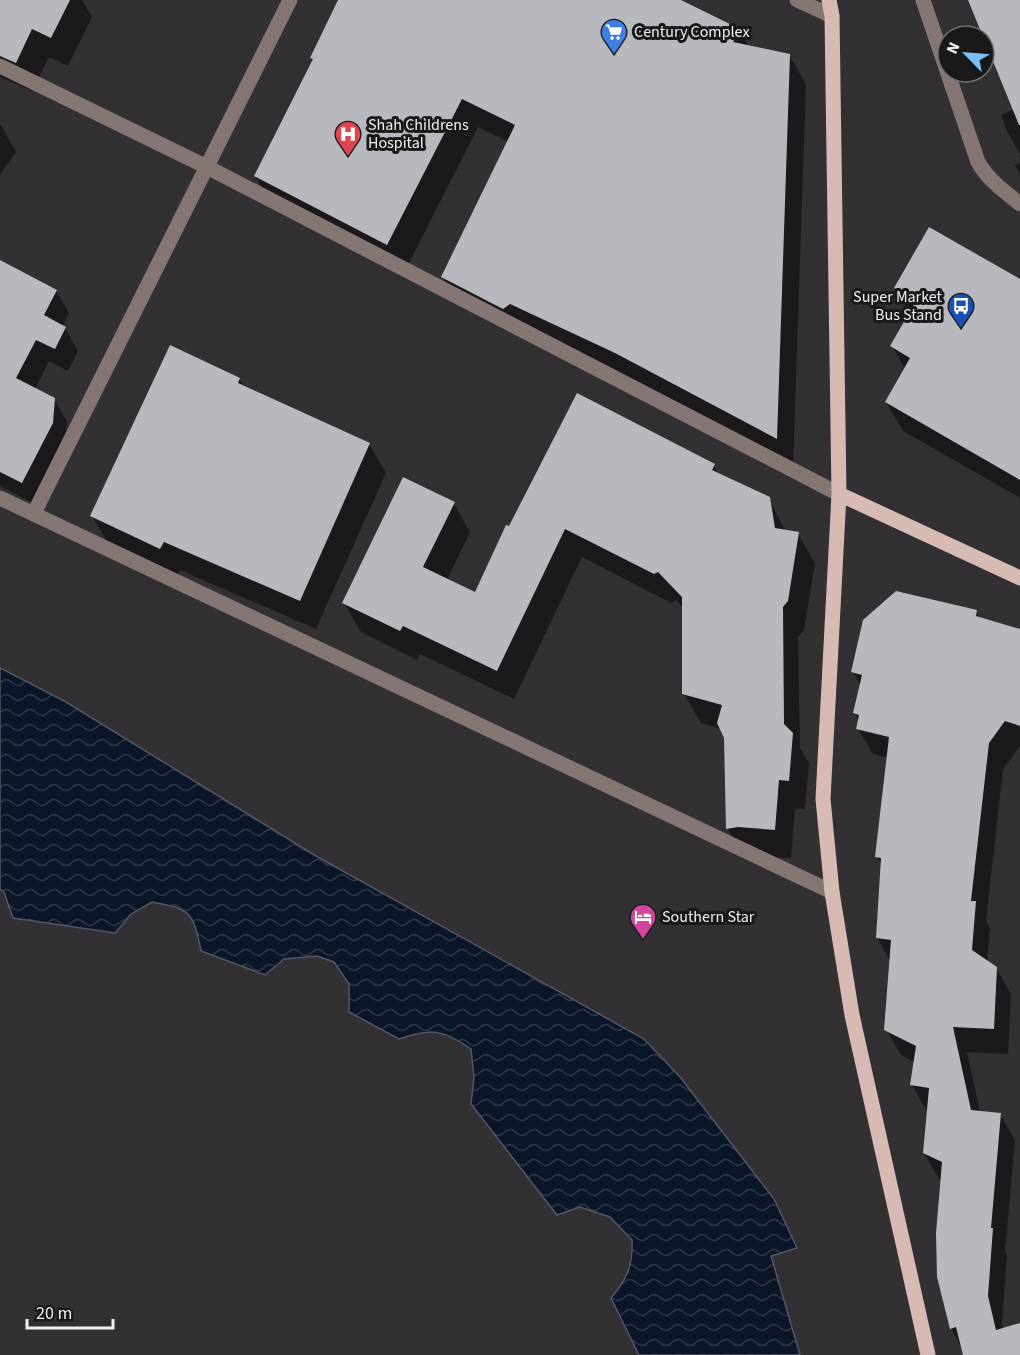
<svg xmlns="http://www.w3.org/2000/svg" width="1020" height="1355" font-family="'Source Sans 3',sans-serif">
<defs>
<pattern id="water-waves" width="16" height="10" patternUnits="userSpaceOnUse" patternTransform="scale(1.5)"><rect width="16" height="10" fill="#0c1629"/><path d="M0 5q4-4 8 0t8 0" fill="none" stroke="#303848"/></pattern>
</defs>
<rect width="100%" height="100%" fill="#333034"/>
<path fill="url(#water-waves)" stroke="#515765" stroke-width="1.5" d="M0 668 66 702 316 856 644 1039 680 1077 774 1199 797 1248 771 1256 800 1355H639L611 1298C627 1279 633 1266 632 1240L610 1217 580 1207 557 1215 471 1104 474 1077 471 1049C442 1029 432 1028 399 1039L349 1012V984L334 962 317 956 284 959 265 975 201 951C193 913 192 909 152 902L131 914 115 933 13 918 4 892 0 889Z"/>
<path fill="#0007" d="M0 0H82L92 17 68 66 49 57 32 91 0 77Z
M340 0H677L739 30 749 47 789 55 806 84 793 467 460 306 443 277 509 142 478 127 404 273 272 205 255 176 314 61 312 58Z
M970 0H1020V154L1008 133 1001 115 1014 109Z
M0 124 16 152 0 175Z
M1020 163V174L1015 165Z
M0 262 56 291 69 313 62 327 65 328 78 351 68 371 49 361 35 389 54 399 67 422 65 446 35 504 2 487 0 484Z
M1020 281V498L903 431 886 402 905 369 892 346 910 314 896 288Z
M239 379 245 388 369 444 386 473 316 629 180 570 177 577 109 545 92 516Z
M714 466 720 476 768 498 786 532 798 534 815 563 804 630 798 637 800 748 809 763 805 809H795L791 858 756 856 745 857 728 829 725 738 721 729 701 723 684 694V609L676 600 671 603 582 557 514 699 420 654 417 660 361 632 344 603 454 504 470 532 447 580 475 594 507 527Z
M976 612 980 618 1020 631V746L1003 769 986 921 990 928 987 962 996 968 1011 994 1008 1054 967 1052 980 1112 1000 1114 1015 1140 1005 1252 1007 1255 1002 1323 1003 1330 1020 1325V1355H965L951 1328 942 1180 939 1179 924 1153 927 1111 912 1085 915 1063 901 1055 886 1029 891 962 877 938 882 866 877 857 888 758 873 754 858 729 859 722 855 713 861 686 853 672Z"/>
<path fill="#b8b9be" d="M0 0H70L51 38 32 29 16 63 0 56Z
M338 0H681L740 29 733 42 790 54 777 439 615 353 510 304 503 309 441 277 515 125 462 99 387 245 254 176 313 59 310 58Z
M968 0H1020V125H1019Z
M929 227 1020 279V480L885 402 910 358 890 346 916 301 894 288Z
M0 260 57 290 44 315 66 327 55 349 36 340 16 378 55 398 53 423 22 483 0 472Z
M170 345 240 378 238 383 370 443 300 601 164 542 160 549 90 516Z
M577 393 715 464 712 470 770 497 775 528 799 532 788 601 783 607 784 724 793 733 789 781 779 780 775 830 738 827 726 829 724 738 717 723 722 705 682 694V597L658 572 654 574 565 529 497 671 403 626 400 631 342 603 403 477 455 502 423 567 475 592 506 525 509 526Z
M896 591 977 610 976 616 1020 629V726L1005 721 989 743 971 901H976L972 950 997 967 994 1029 953 1027 971 1110 1001 1113 991 1228H993L988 1296 996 1330 1020 1323V1355H963L956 1327 950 1329 937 1277 936 1233 942 1162 923 1153 929 1088 910 1085 916 1046 884 1030 891 940 876 938 881 858 875 857 889 737 856 729 859 715 853 713 862 675 851 672 863 620Z"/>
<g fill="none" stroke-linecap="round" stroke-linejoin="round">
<path stroke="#847673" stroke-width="15" d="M797 0 832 16
M923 0 978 162C988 180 1004 191 1020 204
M0 66 207 167 839 494
M0 498 832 892
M34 513 290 0"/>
<path stroke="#d7bab4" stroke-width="15" d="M829 0 832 16 839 494 823 799 832 892 852 1015 928 1355
M839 494 1020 578"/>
</g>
<defs>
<g id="supermarket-pin" transform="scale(1.35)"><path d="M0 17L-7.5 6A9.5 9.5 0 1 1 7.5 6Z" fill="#3f7fe0" stroke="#1a191a"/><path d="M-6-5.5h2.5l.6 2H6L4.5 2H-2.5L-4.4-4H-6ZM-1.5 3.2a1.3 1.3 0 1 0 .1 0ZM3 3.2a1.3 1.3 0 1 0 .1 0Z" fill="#fff"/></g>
<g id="hospital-pin" transform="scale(1.35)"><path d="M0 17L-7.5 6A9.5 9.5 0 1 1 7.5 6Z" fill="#e0444e" stroke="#1a191a"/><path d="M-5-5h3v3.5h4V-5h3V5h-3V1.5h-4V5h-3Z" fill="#fff"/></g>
<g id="bus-pin" transform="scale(1.35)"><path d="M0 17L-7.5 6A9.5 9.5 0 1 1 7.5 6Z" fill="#1a4fb4" stroke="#1a191a"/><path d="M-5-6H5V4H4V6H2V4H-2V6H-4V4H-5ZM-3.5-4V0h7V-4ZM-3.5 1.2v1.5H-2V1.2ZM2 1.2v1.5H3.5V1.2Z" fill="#fff"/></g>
<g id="hotel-pin" transform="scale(1.35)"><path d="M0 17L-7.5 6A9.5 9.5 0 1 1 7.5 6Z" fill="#d1479c" stroke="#1a191a"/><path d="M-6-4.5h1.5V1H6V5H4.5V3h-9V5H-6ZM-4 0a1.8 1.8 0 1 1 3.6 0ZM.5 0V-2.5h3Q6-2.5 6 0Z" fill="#fff"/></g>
</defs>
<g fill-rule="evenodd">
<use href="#supermarket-pin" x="614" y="32"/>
<use href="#hospital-pin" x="348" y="134"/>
<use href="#bus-pin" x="961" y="306"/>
<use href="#hotel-pin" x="643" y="917"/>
</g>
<g text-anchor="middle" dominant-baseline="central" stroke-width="6" stroke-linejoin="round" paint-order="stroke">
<g font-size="16" fill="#f2f0f2" stroke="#1a191a" text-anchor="start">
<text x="634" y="32">Century Complex</text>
<text x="368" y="125">Shah Childrens<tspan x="368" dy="18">Hospital</tspan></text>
<text x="942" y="297" text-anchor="end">Super Market<tspan x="942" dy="18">Bus Stand</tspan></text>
<text x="662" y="917">Southern Star</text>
</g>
</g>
<g transform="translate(966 54) rotate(295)"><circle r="28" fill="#1a191a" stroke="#706f70" stroke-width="1.5"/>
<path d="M0-4.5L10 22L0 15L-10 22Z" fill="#79bff8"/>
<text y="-9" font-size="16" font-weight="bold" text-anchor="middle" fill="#f2f0f2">N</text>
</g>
<path d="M27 1319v9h86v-9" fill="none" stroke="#f2f0f2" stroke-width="3"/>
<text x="36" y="1319" font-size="18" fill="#f2f0f2" stroke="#1a191a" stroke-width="4.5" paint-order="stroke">20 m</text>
</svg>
